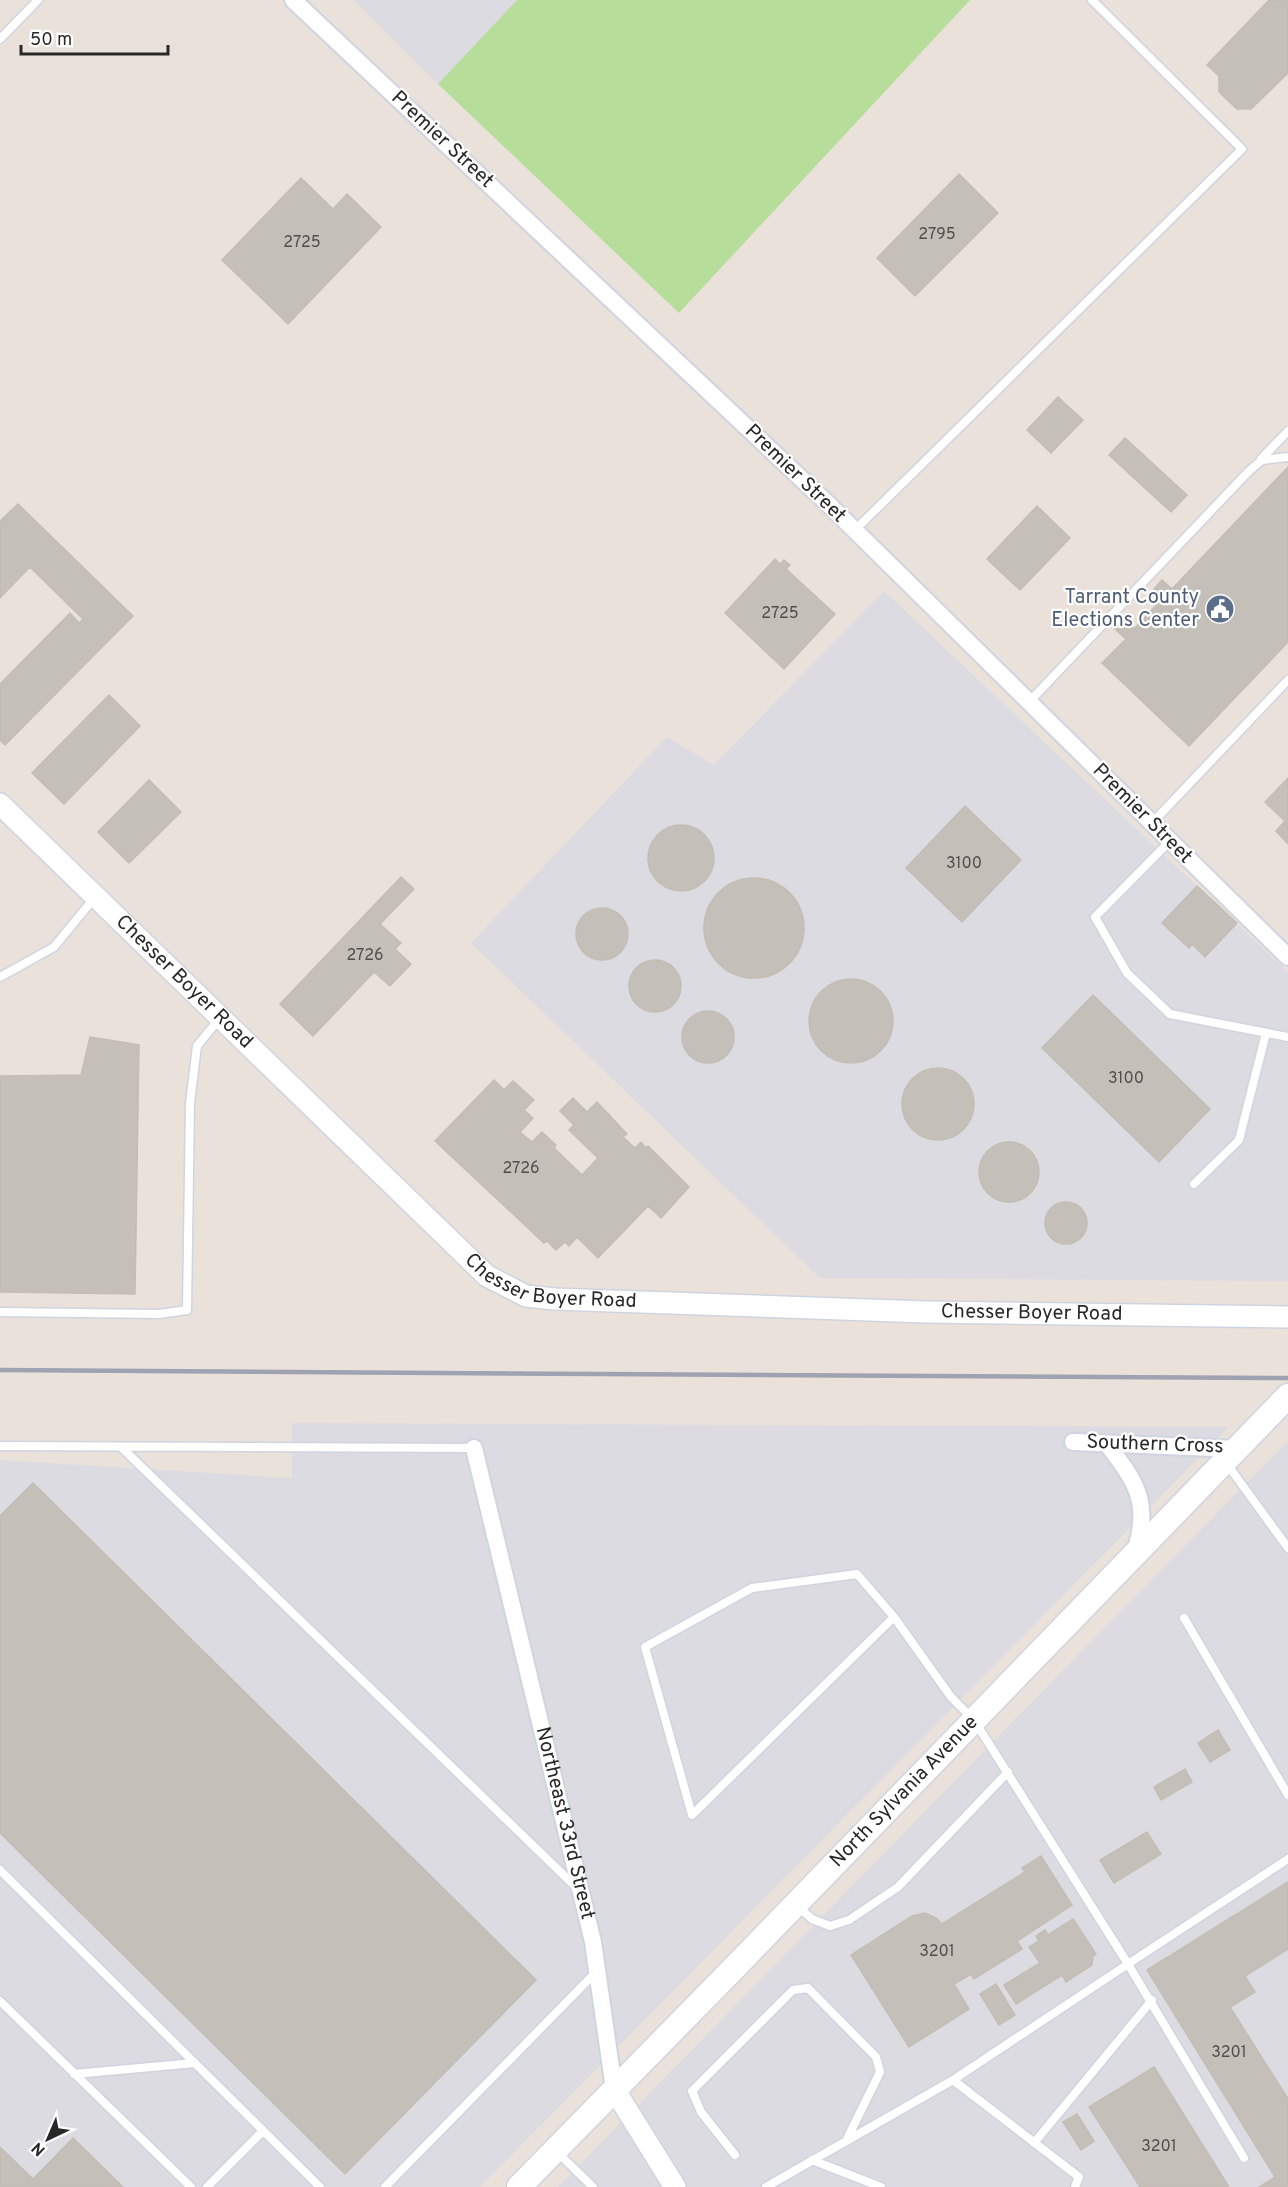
<svg xmlns="http://www.w3.org/2000/svg" width="1288" height="2187" font-family="Overpass,sans-serif">
<rect width="100%" height="100%" fill="#eae2da"/>
<path fill="#dcdbe2" d="M354 0H517L438 84Z
M884 591 1288 972V1281L820 1278 471 943 667 737 714 765Z
M292 1423 1229 1427 480 2187H0V1460L292 1478Z
M1288 1441V2187H558L984 1751Z"/>
<path fill="#b6dd9a" d="M517 0H970L679 313 438 84Z"/>
<path fill="#c5bfba" stroke="#c4bdb4" stroke-width="1.5" d="M1269 0H1288V73L1251 109H1237L1219 92V76L1207 65Z
M959 174 998 213 915 296 877 258Z
M301 178 333 209 347 194 381 227 288 324 222 260Z
M1058 397 1083 420 1051 453 1027 430Z
M1125 438 1187 495 1171 512 1109 455Z
M1288 467V642L1189 746 1102 663 1126 639 1115 629 1125 619 1134 629 1162 599 1153 590 1162 580 1172 589Z
M18 504 133 616 5 745 0 740V684L70 613 79 623 83 619 30 567 0 598V521Z
M1037 506 1070 538 1020 590 987 559Z
M775 559 780 564 784 560 790 565 786 569 835 614 784 669 725 613Z
M109 695 140 726 64 804 32 773Z
M1288 778V844L1276 831 1285 821 1265 802Z
M149 780 181 812 129 863 98 832Z
M965 806 1021 860 962 922 906 868Z
M648 858a33 33 0 1 1 66 0a33 33 0 1 1-66 0Z
M401 877 414 889 380 924 401 943 395 949 411 964 390 986 374 972 313 1036 280 1004Z
M704 928a50 50 0 1 1 100 0a50 50 0 1 1-100 0Z
M1197 886 1237 923 1205 957 1192 944 1189 948 1162 923Z
M576 934a26 26 0 1 1 52 0a26 26 0 1 1-52 0Z
M629 986a26 26 0 1 1 52 0a26 26 0 1 1-52 0Z
M809 1021a42 42 0 1 1 84 0a42 42 0 1 1-84 0Z
M1093 995 1210 1109 1159 1162 1042 1048Z
M682 1037a26 26 0 1 1 52 0a26 26 0 1 1-52 0Z
M90 1037 139 1045 135 1294 0 1292V1076L81 1075Z
M902 1104a36 36 0 1 1 72 0a36 36 0 1 1-72 0Z
M494 1080 504 1090 513 1081 534 1100 524 1110 533 1118 520 1132 532 1142 542 1132 556 1145 554 1148 582 1175 598 1158 569 1130 574 1125 560 1111 573 1098 587 1112 597 1102 627 1134 623 1137 635 1148 641 1142 646 1148 648 1146 689 1187 661 1218 648 1206 598 1258 577 1237 569 1246 565 1242 556 1250 547 1241 544 1243 435 1141Z
M979 1172a30 30 0 1 1 60 0a30 30 0 1 1-60 0Z
M1045 1223a21 21 0 1 1 42 0a21 21 0 1 1-42 0Z
M33 1483 536 1980 345 2174 0 1833V1516Z
M1218 1730 1230 1750 1210 1762 1198 1743Z
M1185 1769 1192 1782 1161 1800 1154 1787Z
M1147 1832 1161 1854 1114 1883 1100 1860Z
M1041 1856 1072 1905 1017 1941 1022 1949 974 1979 971 1974 954 1984 969 2009 909 2047 851 1955 912 1916 925 1913 936 1918 942 1924 1025 1872 1022 1868Z
M1288 1882V1949L1245 1976 1255 1992 1230 2007 1288 2099V2187H1259L1275 2177 1147 1970Z
M1073 1919 1096 1954 1093 1956 1092 1965 1066 1982 1062 1975 1016 2004 1004 1985 1040 1963 1029 1947 1039 1941 1036 1936 1045 1930 1048 1935Z
M996 1984 1015 2015 999 2025 980 1994Z
M1154 2067 1229 2187H1140L1089 2107Z
M1077 2114 1094 2141 1081 2150 1063 2122Z
M73 2138 123 2187H0V2147L33 2179Z"/>
<g fill="none" stroke-linecap="round" stroke-linejoin="round">
<g stroke="#d0d4e0" stroke-width="11">
<path id="service" d="M0 39 38 0
M1261 459 1288 431
M855 530 1242 149 1092 0
M1029 702 1249 471 1262 460 1288 457
M1152 823 1288 680
M1170 841 1095 917 1127 973 1170 1014 1288 1037
M0 977 54 947 95 897
M1194 1184 1239 1140 1266 1033
M0 1312 159 1314 187 1310 190 1103 197 1046 220 1018
M0 1446 474 1448
M121 1447 577 1888
M1227 1464 1288 1548
M894 1617 857 1574 752 1588 645 1647 692 1815 894 1617 951 1697 974 1720 1128 1964 1288 1859
M1184 1618 1288 1795
M0 1870 320 2187
M796 1905 812 1919 830 1926 849 1920 898 1887 1008 1772
M0 2001 191 2187
M74 2074 195 2063
M953 2080 1079 2177 1075 2187
M1034 2143 1152 2000
M557 2152 593 2187
M735 2155 701 2112 692 2091 793 1990 808 1988 876 2057 880 2072 846 2141
M812 2160 881 2187
M207 2187 263 2131
M385 2187 596 1972
M766 2187 953 2080 1128 1964 1244 2158"/>
</g>
<g stroke="#d0d4e0" stroke-width="20">
<g id="minor">
<path d="M293 0 825 501 1288 957"/>
<path d="M1073 1442 1237 1449"/>
<path d="M1107 1444C1136 1482 1151 1502 1135 1552"/>
<path id="s1" d="M474 1448 593 1942 614 2089"/>
</g>
</g>
<g stroke="#d0d4e0" stroke-width="24">
<g id="tertiary">
<path id="s2" d="M0 804 487 1276 526 1296 555 1299 926 1312 1288 1317"/>
<path d="M614 2089 675 2187"/>
</g>
</g>
<g stroke="#d0d4e0" stroke-width="27">
<g id="secondary">
<path id="s3" d="M519 2187 735 1967 1288 1396"/>
</g>
</g>
<use href="#service" stroke="#fff" stroke-width="8"/>
<use href="#minor" stroke="#fff" stroke-width="16"/>
<use href="#tertiary" stroke="#fff" stroke-width="21"/>
<use href="#secondary" stroke="#fff" stroke-width="24"/>
<path stroke="#9ea2b1" stroke-width="4.5" d="M0 1370C429 1370 859 1379 1288 1378"/>
</g>
<defs>
<g id="civic-disc" transform="scale(1.5)"><circle r="9.5" fill="#5c6f8a" stroke="#fff"/><path d="M-.6-6.5H3V-4.5H.6V-3L4-1V1h2V6H-6V1h2V-1L-.6-3ZM-1.2 2.5V6h2.4V2.5Z" fill="#fff"/></g>
</defs>
<g fill-rule="evenodd">
<use href="#civic-disc" x="1220" y="609"/>
</g>
<g text-anchor="middle" dominant-baseline="central" stroke-width="4.5" stroke-linejoin="round" paint-order="stroke">
<g font-size="16" fill="#4f4e4c">
<text x="937" y="235">2795</text>
<text x="302" y="243">2725</text>
<text x="780" y="614">2725</text>
<text x="964" y="864">3100</text>
<text x="365" y="956">2726</text>
<text x="1126" y="1079">3100</text>
<text x="521" y="1169">2726</text>
<text x="937" y="1952">3201</text>
<text x="1229" y="2053">3201</text>
<text x="1159" y="2147">3201</text>
</g>
<g font-size="20" fill="#282828" stroke="#fff">
<text transform="translate(442 140) rotate(43)">Premier Street</text>
<text transform="translate(795 474) rotate(44)">Premier Street</text>
<text transform="translate(1142 814) rotate(45)">Premier Street</text>
<text stroke="none"><textPath href="#s2" startOffset="256">Chesser Boyer Road</textPath></text>
<text stroke="none"><textPath href="#s2" startOffset="742">Chesser Boyer Road</textPath></text>
<text stroke="none"><textPath href="#s2" startOffset="1228">Chesser Boyer Road</textPath></text>
<text transform="translate(1155 1445) rotate(2)">Southern Cross</text>
<text stroke="none"><textPath href="#s3" startOffset="552">North Sylvania Avenue</textPath></text>
<text stroke="none"><textPath href="#s1" startOffset="386">Northeast 33rd Street</textPath></text>
</g>
<g font-size="20" fill="#4e5e75" stroke="#fff" text-anchor="end">
<text x="1199" y="598">Tarrant County<tspan x="1199" dy="23">Elections Center</tspan></text>
</g>
</g>
<g transform="translate(48 2139) rotate(224)" stroke="#ffffff" stroke-width="4.5" paint-order="stroke">
<path d="M0-4.5L10 22L0 15L-10 22Z" fill="#282828"/>
<text y="-9" font-size="16" font-weight="bold" text-anchor="middle" fill="#282828">N</text>
</g>
<path d="M21 45v9h147v-9" fill="none" stroke="#282828" stroke-width="3"/>
<text x="30" y="45" font-size="18" fill="#282828" stroke="#ffffff" stroke-width="4.5" paint-order="stroke">50 m</text>
</svg>
